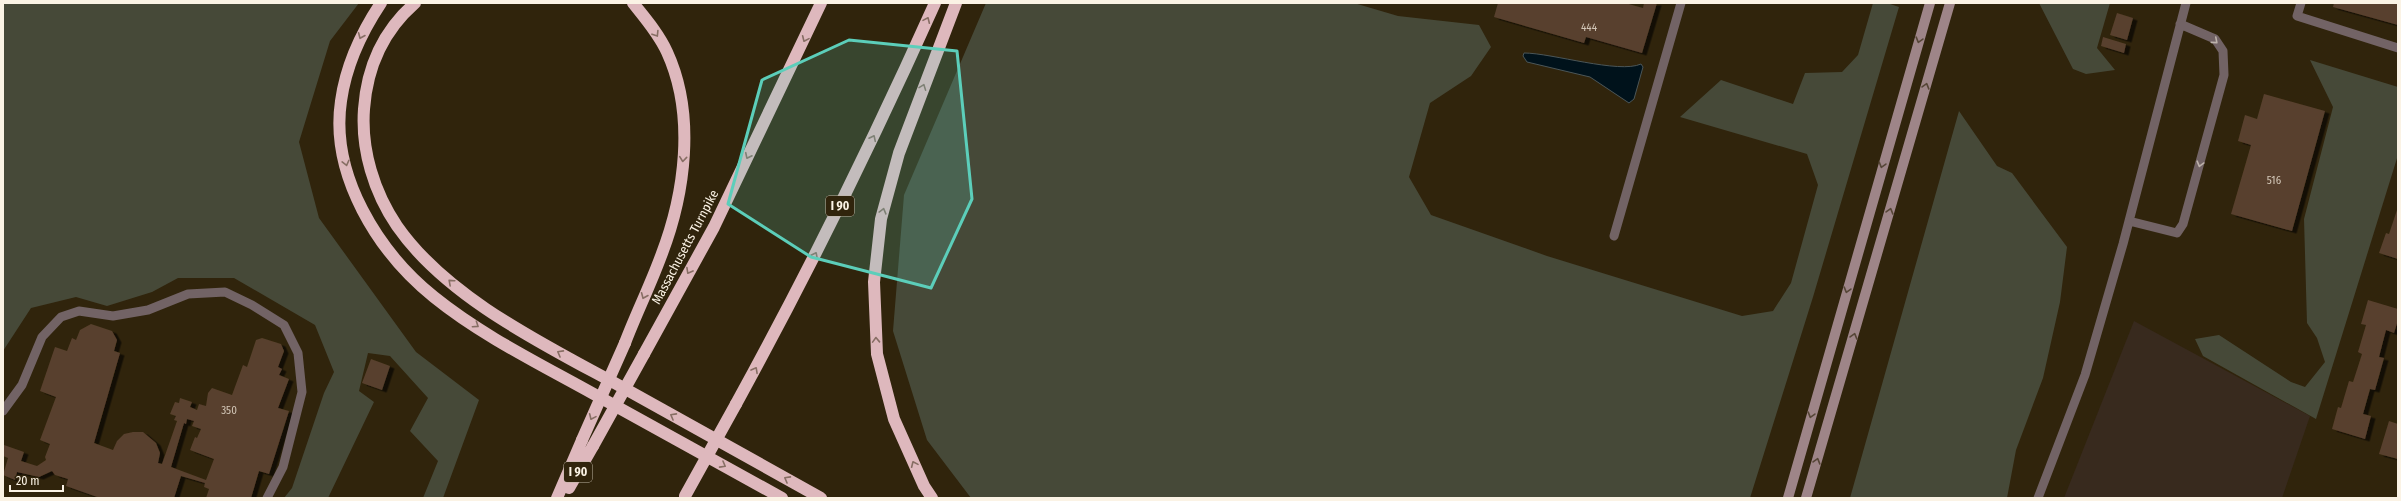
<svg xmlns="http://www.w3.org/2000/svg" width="2401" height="501" font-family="'Fira Sans Condensed',sans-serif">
<defs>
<filter id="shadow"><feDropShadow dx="4.5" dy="2.5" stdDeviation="0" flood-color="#0009"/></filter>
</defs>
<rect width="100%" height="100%" fill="#30240c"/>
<path fill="#382a1e" d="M2134 321 2310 416 2282 498H2064Z"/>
<path fill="#464938" d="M3 3H359L330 41 299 142 319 218 416 352 479 400 443 498H423L438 461 410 431 428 398 390 356 368 353 359 391 374 402 328 498H284L292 488 324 393 334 372 315 325 234 278H178L152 292 107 306 76 297 31 308 3 351Z
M986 3H1354L1398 16 1479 25 1491 47 1471 76 1430 103 1409 177 1431 215 1547 256 1742 316 1773 311 1791 283 1818 185 1807 154 1680 117 1721 80 1793 104 1805 73 1842 72 1858 55 1873 3H1887L1899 7 1813 297 1750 498H971L927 440 893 331 904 195Z
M2039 3H2110L2097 48 2115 70 2086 74 2073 69Z
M2310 60 2398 87V155L2316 419 2203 356 2195 339 2219 335 2291 382 2305 387 2325 362 2317 338 2307 323 2304 219 2333 107Z
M1959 111 1997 166 2012 173 2067 247 2060 302 2043 378 2016 450 2007 498H1850Z"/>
<path fill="#00121b" stroke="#4b5658" d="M1524 53C1552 53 1619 74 1641 64L1643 67 1634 99 1629 103 1590 77 1527 62 1523 56Z"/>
<path fill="#58402d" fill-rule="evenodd" filter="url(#shadow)" d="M1498 3H1625L1643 8 1644 3H1657L1642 53 1586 37 1584 43 1494 17Z
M2334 3H2398V25L2333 7Z
M2117 13 2133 18 2127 40 2110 35Z
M2103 37 2126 44 2124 53 2101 46Z
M2264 94 2325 111 2292 231 2231 214 2251 145 2238 141 2245 115 2257 119Z
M2398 207V259L2379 253 2386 233 2389 234Z
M2368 300 2398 309V320L2394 333 2386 330 2379 357 2384 358 2375 390 2370 389 2363 414 2371 416 2365 439 2332 429 2338 407 2341 408 2349 381 2353 382 2362 354 2358 352 2366 325 2361 324Z
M91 324 112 331 117 340 114 351 120 353 94 443 113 450 117 441 124 434 133 432H143L156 443 160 453 158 463 162 464 177 421 174 420 176 416 170 414 175 402 179 403 180 398 192 402 190 407 197 410 199 404 206 406 208 393 212 388 232 395 243 365 247 367 256 340 262 338 281 344 284 351 278 367 282 369 279 375 289 379 278 408 289 411 269 474 259 471 251 498H206L209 489 204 487 205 483 181 476 174 498H100L66 486 68 479 55 475 52 471 39 477 17 472 15 480 3 475 8 458 3 456 4 445 24 452 21 461 37 466 46 460 45 457 50 444 40 440 56 397 40 391 55 347 67 351 72 338 76 340 80 330ZM187 419 194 421 192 426 201 429 197 438 195 437 190 450 214 459 206 480 171 467 184 423 186 424Z
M371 359 390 366 382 390 362 383Z
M2389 421 2398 424V459L2379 454Z"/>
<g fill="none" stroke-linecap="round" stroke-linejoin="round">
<path stroke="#726365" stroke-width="9" d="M2301 3 2297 16 2398 48
M2129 221 2177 233 2183 224 2224 75 2223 51 2215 39 2180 24
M1614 236 1681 3
M3 411 22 385 42 337 61 317 79 311 113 316 148 310 188 294 225 292 252 305 284 325 298 353 302 392 283 467 267 498
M2038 498 2085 375 2123 244 2186 3"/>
<path stroke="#9e8588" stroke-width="10" d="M1788 498 1930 3
M1806 498 1950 3"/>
<path stroke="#deb8bd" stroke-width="12" d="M381 3C361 33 346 65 341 101 330 175 378 252 434 297 481 335 538 363 592 393 655 428 719 463 782 498
M415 3C383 31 367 67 364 109 361 150 374 192 397 226 447 298 545 345 620 386 687 424 754 461 821 498
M625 343C636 314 650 286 661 256 685 194 696 115 667 52 659 34 645 18 633 3
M644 354 714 227 821 3
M736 404C808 273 874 139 935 3
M569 488 593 446
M557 498 582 440
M932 498 924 486 894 419 877 354 874 282 881 219 899 153 956 3"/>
<path stroke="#deb8bd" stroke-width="12" d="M582 440 625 343
M593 446 644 354
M685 496 736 404"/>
</g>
<defs><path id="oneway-chevron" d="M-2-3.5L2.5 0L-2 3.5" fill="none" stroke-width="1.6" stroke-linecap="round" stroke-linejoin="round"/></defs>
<g stroke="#876e64">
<use href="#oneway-chevron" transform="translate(927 20) rotate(-66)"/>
<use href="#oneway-chevron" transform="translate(656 34) rotate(58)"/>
<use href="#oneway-chevron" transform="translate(361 36) rotate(113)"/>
<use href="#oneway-chevron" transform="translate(805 39) rotate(114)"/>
<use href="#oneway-chevron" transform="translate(923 87) rotate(-69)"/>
<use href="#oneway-chevron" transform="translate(873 138) rotate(-64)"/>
<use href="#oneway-chevron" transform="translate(748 156) rotate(116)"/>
<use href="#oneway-chevron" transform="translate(683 159) rotate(96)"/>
<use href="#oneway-chevron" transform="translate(346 163) rotate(76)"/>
<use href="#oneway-chevron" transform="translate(883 211) rotate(-75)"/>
<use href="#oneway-chevron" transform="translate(815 255) rotate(-63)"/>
<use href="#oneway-chevron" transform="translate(689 271) rotate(119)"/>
<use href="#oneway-chevron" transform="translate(451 282) rotate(-138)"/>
<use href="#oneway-chevron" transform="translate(644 296) rotate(113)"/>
<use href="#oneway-chevron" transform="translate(476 325) rotate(34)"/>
<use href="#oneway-chevron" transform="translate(876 340) rotate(-92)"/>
<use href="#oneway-chevron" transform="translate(560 353) rotate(-151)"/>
<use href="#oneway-chevron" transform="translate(755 370) rotate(-61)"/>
<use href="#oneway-chevron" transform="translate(673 416) rotate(-151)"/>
<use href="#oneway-chevron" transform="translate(592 417) rotate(114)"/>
<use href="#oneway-chevron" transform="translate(914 464) rotate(-114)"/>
<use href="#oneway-chevron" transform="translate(723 465) rotate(29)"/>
<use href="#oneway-chevron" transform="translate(787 479) rotate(-151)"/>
</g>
<g stroke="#564637">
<use href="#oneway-chevron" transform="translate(1919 40) rotate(106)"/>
<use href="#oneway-chevron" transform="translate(1926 86) rotate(-74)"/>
<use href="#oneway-chevron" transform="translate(1882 165) rotate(106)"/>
<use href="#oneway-chevron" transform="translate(1890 211) rotate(-74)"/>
<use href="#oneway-chevron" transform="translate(1847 290) rotate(106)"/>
<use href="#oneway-chevron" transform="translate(1854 336) rotate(-74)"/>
<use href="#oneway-chevron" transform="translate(1811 415) rotate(106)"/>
<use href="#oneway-chevron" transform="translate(1817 461) rotate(-74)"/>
</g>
<g stroke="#bdb2ab">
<use href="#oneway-chevron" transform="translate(2215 41) rotate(41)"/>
<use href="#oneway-chevron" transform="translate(2200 164) rotate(105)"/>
</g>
<path fill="#5cceba" fill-opacity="0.2" stroke="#5cceba" stroke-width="3" stroke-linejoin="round" d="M849 40 957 51 972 199 931 288 811 257 728 204 762 80Z"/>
<g text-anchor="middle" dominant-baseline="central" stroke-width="3" stroke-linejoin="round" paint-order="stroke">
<g font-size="11" fill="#d2c6b7">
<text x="1589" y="27">444</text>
<text x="2274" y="180">516</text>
<text x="229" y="410">350</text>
</g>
<g fill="#30240c" stroke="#beb5a4" stroke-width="1">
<rect x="826" y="196" width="28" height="20" rx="3"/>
<rect x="564" y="462" width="28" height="20" rx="3"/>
</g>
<g font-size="12" font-weight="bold" fill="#fbf3e5">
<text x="840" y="206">I 90</text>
<text x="578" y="472">I 90</text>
</g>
<g font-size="13" fill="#fbf3e5" stroke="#30240c">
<text transform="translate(685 247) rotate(-62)">Massachusetts Turnpike</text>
</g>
</g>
<rect width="2401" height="501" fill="none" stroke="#fbf3e5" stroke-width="8"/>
<path d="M10 485v6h53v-6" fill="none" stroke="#fbf3e5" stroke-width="2"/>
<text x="16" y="485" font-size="12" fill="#fbf3e5" stroke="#30240c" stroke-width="3" paint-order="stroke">20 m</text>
</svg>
